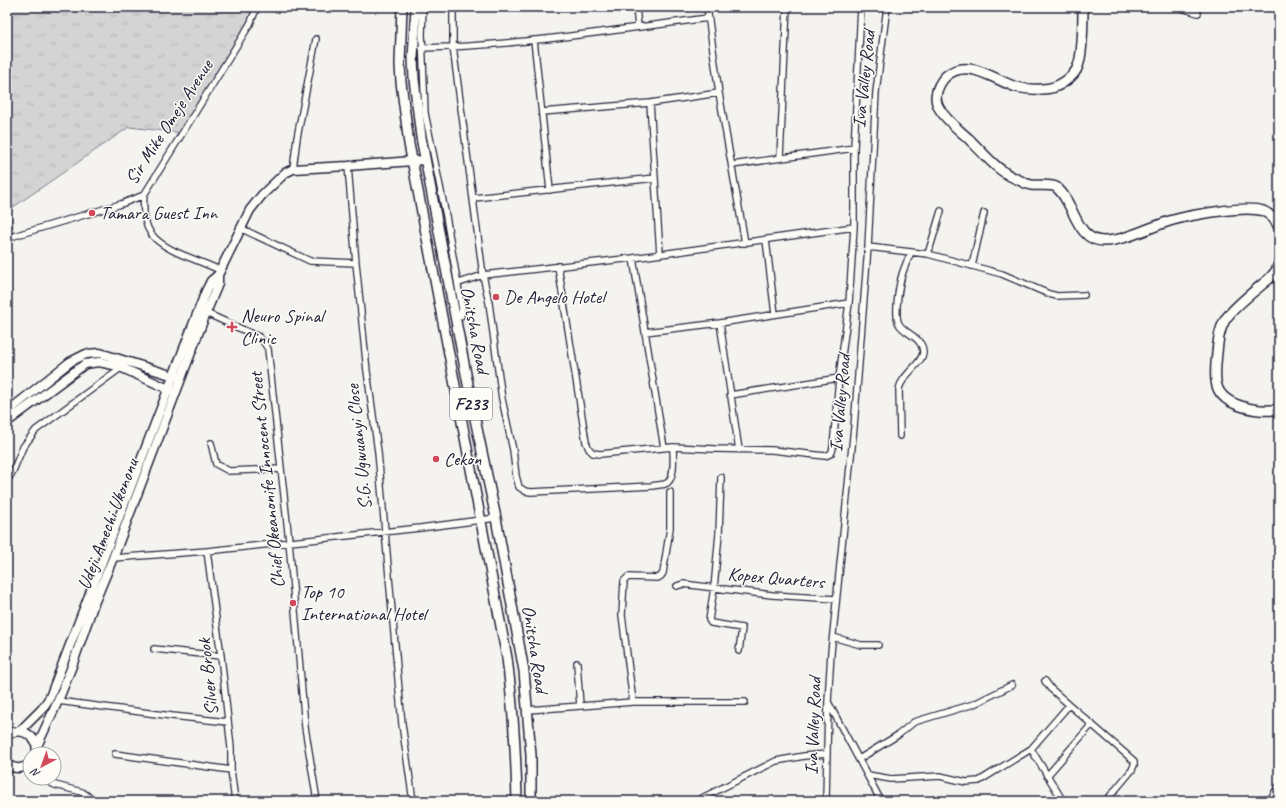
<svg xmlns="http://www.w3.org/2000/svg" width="1286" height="808" font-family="Caveat,sans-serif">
<defs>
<pattern id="grass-tufts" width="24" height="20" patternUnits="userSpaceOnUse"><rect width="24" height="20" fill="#d5d4d5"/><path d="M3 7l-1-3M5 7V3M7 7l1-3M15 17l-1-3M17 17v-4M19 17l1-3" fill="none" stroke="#b7b6b8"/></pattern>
</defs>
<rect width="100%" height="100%" fill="#f4f3ef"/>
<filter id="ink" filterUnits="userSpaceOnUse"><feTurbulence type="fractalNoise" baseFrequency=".025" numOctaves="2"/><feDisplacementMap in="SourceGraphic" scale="8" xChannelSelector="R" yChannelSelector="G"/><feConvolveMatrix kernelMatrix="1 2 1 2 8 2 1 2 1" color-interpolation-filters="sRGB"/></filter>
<g filter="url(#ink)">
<path fill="url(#grass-tufts)" stroke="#7c7b88" d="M7 7H257L182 133 129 127 9 210 13 227 7 229Z"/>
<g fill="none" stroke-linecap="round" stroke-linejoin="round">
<g stroke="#22223b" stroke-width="8">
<path id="minor" d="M423 7 422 34 425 113 446 216 462 309 461 316 455 318
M453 7V47L483 275 489 303 502 399 513 450 516 476 519 487 525 491 531 492 652 486C656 485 661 485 665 484 676 480 673 456 673 447
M636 7 638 27
M707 7 719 93 745 243
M1178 7 1198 13
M534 40 550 190
M422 48C518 46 613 30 708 18
M650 103 660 254
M542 112 650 103 719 93
M780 158 787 7
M732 165 854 148
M348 166 356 263 367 371 378 452 402 724 413 801
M293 169 297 138 316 39
M144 195C141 230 152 242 183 255 196 260 208 265 220 270
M474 198 655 178
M240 228 310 261 356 263
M7 238 121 204 144 195 250 24 257 7
M766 240 775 314
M868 247 928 254 1002 274 1049 294 1057 296 1084 295
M928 254 941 211
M633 258 664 448
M558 266 586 442 589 449 593 453 600 454 673 447 715 449 772 450 825 456 830 454 832 452 833 447 839 378 849 303 854 227V148L861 7
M972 266 984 213
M459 283 483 275 633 258 854 227
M206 313 259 337 263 341 268 349 289 541 305 727 317 801
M720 323 739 450
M645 332 720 323 849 303
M730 395 839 378
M900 436 899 389C902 374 924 363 923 351 922 337 905 334 899 324 894 315 899 285 902 275 904 267 908 260 911 252
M211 443 216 464 229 471 280 469
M721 477 719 534 714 588 709 620 711 623 742 628 739 651
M7 481 13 471 23 447 36 430 122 367
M207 551 221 656 231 748V770L235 801
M113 558 207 551 420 528 496 518
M677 586 683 584 772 595 836 599
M833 637 861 645H878
M154 649 221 656
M577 663 580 706
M1045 681 1051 689 1134 761V765L1132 770 1106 801
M58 701 172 716 228 722
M633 702 622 615 624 581 628 577 658 578 661 576 663 573 670 528V492
M828 702 881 801
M528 710 633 702H745
M1031 749 1063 801
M115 754 231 770
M859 759 898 735 914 722 974 704 1012 685
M868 775 891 779 940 776 966 782 979 781 1031 749 1069 705
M1047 776 1092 724
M41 778 55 785 82 792 88 796 89 801
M696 801 776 761 804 756 827 754
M826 801 828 702 831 653 854 427 868 247 876 92 887 7
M1269 801 1279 786"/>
</g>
<g stroke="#22223b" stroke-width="11">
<path id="secondary" d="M7 412 70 362 86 354 100 353 177 377
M7 422 85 364 99 362 118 366 173 391
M20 731 42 709 50 697 206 291 211 281 218 275 250 210 262 195 285 173 293 169 348 166 425 160
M7 735C21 725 40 737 36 754
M37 746 58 701 72 666 93 606 113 558 206 313 218 284V275
M7 764C15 770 22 769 30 764"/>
</g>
<g stroke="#22223b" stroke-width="12">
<path id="primary" d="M402 7 400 64 401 82 409 144 507 658C513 705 516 753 517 801
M416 7 413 58 414 79 421 137 471 400 496 518 524 671 531 755V801
M1083 7C1083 22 1083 53 1078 66 1076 73 1070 78 1064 82 1057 87 1050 89 1042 89 1033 90 1025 89 1016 87 994 80 968 57 946 76 941 81 937 88 936 96 936 100 937 105 939 108 946 121 961 131 971 141 986 156 998 172 1019 180 1022 182 1027 184 1031 185 1038 186 1052 184 1056 187 1075 202 1075 241 1104 241 1125 241 1152 226 1173 220 1191 215 1246 205 1263 211 1270 214 1276 221 1279 227
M1279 263 1276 271 1270 278C1256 290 1234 306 1225 320 1219 330 1218 342 1217 353 1216 363 1214 376 1217 386 1223 407 1261 413 1279 409"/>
</g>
<use href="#minor" stroke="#fdfcf7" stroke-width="5.5"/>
<use href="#secondary" stroke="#fdfcf7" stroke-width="8"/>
<use href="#primary" stroke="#fdfcf7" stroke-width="9"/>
</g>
</g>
<g fill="#d1495b" stroke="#fdfcf7" stroke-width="1.5">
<circle cx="92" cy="213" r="4"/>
<circle cx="496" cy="297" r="4"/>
<path d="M230 321h4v4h4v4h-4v4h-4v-4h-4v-4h4z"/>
<circle cx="436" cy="459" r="4"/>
<circle cx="293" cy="603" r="4"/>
</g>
<g text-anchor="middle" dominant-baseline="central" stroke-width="3" stroke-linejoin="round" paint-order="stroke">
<rect fill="#fdfcf7" stroke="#646373" stroke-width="1" x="450" y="388" width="42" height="32" rx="3"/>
<g font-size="18" font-weight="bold" fill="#22223b">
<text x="471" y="404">F233</text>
</g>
<g font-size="19" fill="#22223b" stroke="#fdfcf7">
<text transform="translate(864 79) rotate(-84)">Iva Valley Road</text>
<text transform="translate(169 122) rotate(-57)">Sir Mike Omeje Avenue</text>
<text transform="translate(475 330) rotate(79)">Onitsha Road</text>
<text transform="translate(840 403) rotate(-85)">Iva Valley Road</text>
<text transform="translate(359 447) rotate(-96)">S.G. Ugwuanyi Close</text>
<text transform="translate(267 480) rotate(-96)">Chief Okeanonife Innocent Street</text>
<text transform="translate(108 524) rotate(-69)">Udeji Amechi Ukononu</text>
<text transform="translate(776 578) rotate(5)">Kopex Quarters</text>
<text transform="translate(535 649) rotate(81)">Onitsha Road</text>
<text transform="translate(208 677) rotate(-96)">Silver Brook</text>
<text transform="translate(813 726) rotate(-88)">Iva Valley Road</text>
</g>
<g font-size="19" fill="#22223b" stroke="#fdfcf7" text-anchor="start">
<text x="100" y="213">Tamara Guest Inn</text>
<text x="504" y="297">De Angelo Hotel</text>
<text x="241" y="316">Neuro Spinal<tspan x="241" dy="22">Clinic</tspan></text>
<text x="444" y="459">Cekon</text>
<text x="301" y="592">Top 10<tspan x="301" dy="22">International Hotel</tspan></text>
</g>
</g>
<rect width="1286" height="808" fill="none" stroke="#fdfcf7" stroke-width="24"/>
<rect x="12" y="12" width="1262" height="784" fill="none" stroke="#22223b" stroke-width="1.5" filter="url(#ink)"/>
<g transform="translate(42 766) rotate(221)"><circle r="19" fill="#fdfcf7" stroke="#a5a5ac"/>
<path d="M0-3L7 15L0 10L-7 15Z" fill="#d1495b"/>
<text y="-6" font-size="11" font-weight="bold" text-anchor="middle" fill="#22223b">N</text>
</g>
</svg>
